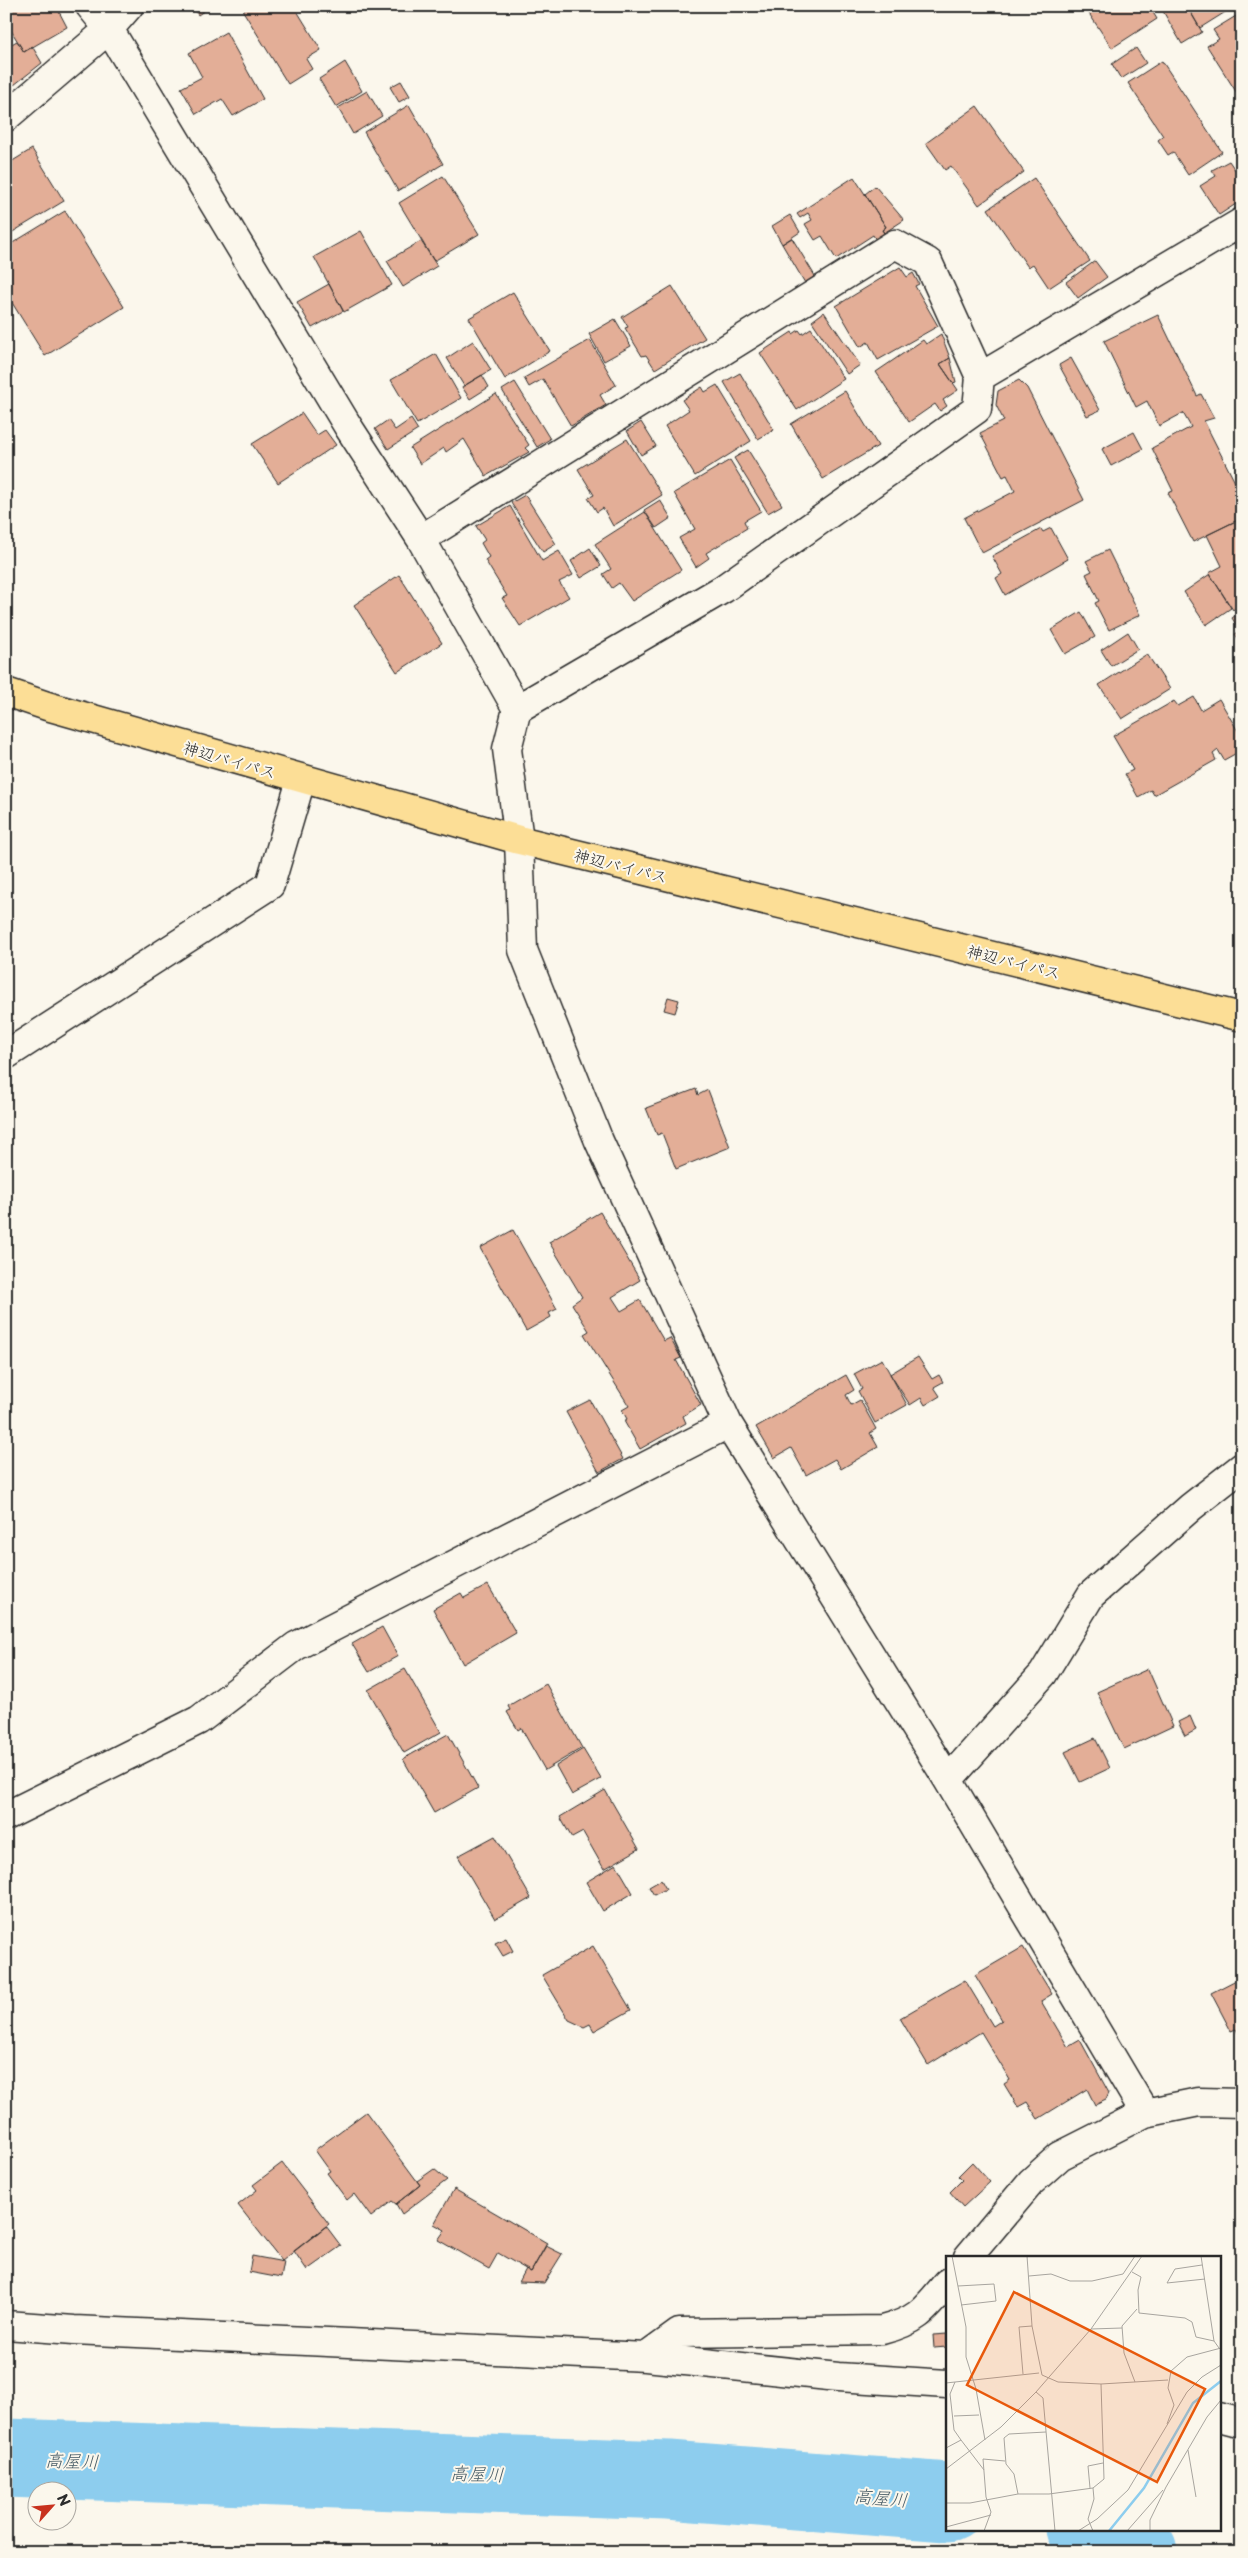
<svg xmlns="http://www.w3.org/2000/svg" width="1248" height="2558" font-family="'Playpen Sans','Klee One',sans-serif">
<rect width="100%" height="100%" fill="#fbf7ec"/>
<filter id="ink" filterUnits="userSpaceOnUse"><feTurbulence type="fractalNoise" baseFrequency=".02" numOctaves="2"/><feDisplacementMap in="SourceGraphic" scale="10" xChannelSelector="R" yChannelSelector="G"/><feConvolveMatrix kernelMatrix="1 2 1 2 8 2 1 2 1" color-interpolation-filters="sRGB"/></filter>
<g filter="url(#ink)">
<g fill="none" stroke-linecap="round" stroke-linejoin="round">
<path stroke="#8dcdee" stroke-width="79" d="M6 2458 669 2480 947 2502
M1085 2529 1138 2552"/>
</g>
<path fill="#e3ae97" stroke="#2b2b2b" d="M6 6H56L67 27 24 52 6 22Z
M192 6H211L198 15Z
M251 6H294L321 50 306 59 312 69 288 84 243 11Z
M1084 6H1149L1157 19 1112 48Z
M1160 6H1187L1202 32 1182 44Z
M1187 6H1235L1200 28Z
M1236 16 1242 25V101L1207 46 1219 39 1213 30Z
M226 32 263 99 233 116 222 99 196 114 181 88 202 77 189 53Z
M17 41 24 52 32 46 42 63 14 85 6 72V47Z
M1136 48 1146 63 1121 79 1112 64Z
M1162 61 1222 152 1188 175 1173 152 1168 155 1158 140 1163 136 1128 83Z
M345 62 362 91 336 107 319 79Z
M401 81 410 96 399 102 390 87Z
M367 91 382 116 353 134 338 108Z
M409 105 443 164 398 191 364 132Z
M977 106 1024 172 979 205 951 166 945 170 926 143Z
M32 149 64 201 6 236V165Z
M1229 161 1242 180V200L1219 215 1200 186 1216 176 1212 170Z
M443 176 479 234 434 261 399 203Z
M854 177 886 227 882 230 885 234 876 240 873 235 836 259 822 236 815 240 805 224 812 220 808 213 800 218 797 214Z
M1034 178 1090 261 1049 288 1033 264 1028 267 988 209Z
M875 186 904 220 884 233 882 230 886 227 865 194Z
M65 211 124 307 45 356 6 293V247Z
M790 215 800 232 782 244 772 226Z
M361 231 392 285 344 312 314 257Z
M792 238 815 276 805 283 782 244Z
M421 241 437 266 403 287 387 261Z
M1095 261 1107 277 1078 298 1066 282Z
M900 267 907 277 913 273 919 284 915 286 938 326 878 360 868 342 860 347 836 306Z
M329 284 343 311 312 328 297 302Z
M672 286 705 338 655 369 646 355 642 356 625 328 628 327 622 317Z
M513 292 550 351 505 379 469 318Z
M824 312 860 365 847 374 812 321Z
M1158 315 1197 396 1201 394 1214 418 1204 421 1242 496V518L1193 542 1168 493 1173 491 1152 448 1191 427 1183 413 1159 426 1147 401 1136 407 1104 341Z
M615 319 631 346 604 361 589 334Z
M811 328 844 379 797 410 760 353 792 332 793 334 799 330 802 334Z
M941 334 950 358 940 364 958 390 943 400 947 406 940 411 935 404 909 422 876 372 923 340 926 344Z
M590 340 616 385 600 395 606 405 571 426 543 379 529 387 524 378Z
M473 341 491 370 464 386 447 358Z
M436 354 461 398 417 424 391 380Z
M950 358 956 382 953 383 940 364Z
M1071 358 1100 410 1087 416 1059 365Z
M740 373 774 430 758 439 724 382Z
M482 375 489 387 470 399 462 387Z
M1019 380 1027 388 1084 500 982 553 964 518 1015 491 1007 475 1003 477 980 433 1004 421 996 405 998 391Z
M515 382 550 439 537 447 502 390Z
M717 385 751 441 695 476 665 426 689 410 682 400 702 387 705 392Z
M845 391 878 446 823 479 791 424Z
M496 394 529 445 525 448 529 452 486 476 464 439 446 452 444 448 420 464 410 448Z
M302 413 317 435 325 430 336 445 278 483 252 444Z
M411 419 418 430 388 449 375 429 388 420 395 430Z
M641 422 656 446 641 455 627 431Z
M1134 432 1143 449 1111 466 1102 449Z
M627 439 662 495 613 526 603 508 597 512 588 498 594 495 578 469Z
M748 450 782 505 768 513 734 458Z
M730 460 761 511 744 521 747 528 706 553 709 558 696 567 679 538 695 529 674 493Z
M525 495 556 544 543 552 511 503Z
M660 500 671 518 656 528 644 510Z
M510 506 542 561 559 551 573 575 559 582 569 597 520 626 502 598 507 596 485 560 489 557 481 543 485 540 476 526Z
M645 512 681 570 632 601 619 583 612 588 603 574 611 569 595 544Z
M1242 518V645L1235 634 1240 631 1232 618 1239 613 1236 607 1233 610 1209 573 1222 566 1207 535Z
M1051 528 1068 559 1005 595 996 578 1002 574 992 556 1041 529 1043 532Z
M590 548 601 566 581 578 571 561Z
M1108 550 1140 615 1109 630 1095 603 1099 601 1086 574 1092 571 1086 561Z
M1210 574 1231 608 1206 625 1184 592Z
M399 575 442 643 397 672 354 605Z
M1081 612 1095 637 1065 654 1051 630Z
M1128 632 1138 649 1111 666 1101 650Z
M1147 654 1170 689 1122 719 1099 685Z
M1194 697 1201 710 1219 699 1242 738V750L1224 760 1218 750 1213 754 1216 760 1154 795 1151 790 1138 797 1125 774 1133 770 1113 736 1174 701 1178 706Z
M668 997 679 1000 675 1013 664 1010Z
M696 1089 698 1095 708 1090 730 1147 676 1169 662 1133 657 1135 646 1108Z
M600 1212 640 1280 612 1297 621 1311 640 1300 664 1341 670 1338 681 1358 676 1360 701 1405 683 1416 686 1423 640 1449 624 1421 627 1419 622 1410 629 1406 584 1334 589 1331 572 1304 582 1297 549 1242Z
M513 1230 557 1309 549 1313 551 1317 526 1331 480 1248Z
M918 1357 932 1379 939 1375 943 1382 934 1387 940 1396 925 1405 921 1398 910 1405 890 1374Z
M882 1359 907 1405 875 1423 858 1391 862 1389 854 1374Z
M846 1375 854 1390 846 1395 851 1405 860 1400 876 1429 870 1433 878 1447 841 1469 835 1459 806 1475 791 1448 774 1458 756 1427Z
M590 1400 623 1459 599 1472 566 1412Z
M488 1585 516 1633 463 1664 433 1609 461 1593 464 1598Z
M382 1627 398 1656 369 1672 352 1644Z
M405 1669 441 1732 404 1753 368 1690Z
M1148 1669 1173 1726 1124 1749 1097 1692Z
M546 1684 582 1748 545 1770 521 1728 518 1730 507 1712 510 1710 508 1706Z
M1190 1716 1196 1730 1185 1736 1178 1722Z
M448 1734 478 1788 434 1813 403 1759Z
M1095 1738 1110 1768 1080 1782 1065 1752Z
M583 1749 601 1779 572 1795 556 1766Z
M605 1790 639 1849 604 1869 583 1832 572 1838 560 1817Z
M495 1836 531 1898 495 1919 458 1856Z
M616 1864 633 1893 603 1911 586 1882Z
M661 1880 666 1889 654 1895 649 1887Z
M506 1938 513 1951 503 1956 495 1943Z
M593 1946 631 2010 594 2031 590 2024 584 2027 569 2020 542 1975Z
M1023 1947 1052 1994 1041 2001 1068 2047 1080 2040 1109 2093 1106 2100 1095 2105 1087 2089 1038 2119 1027 2102 1018 2107 1004 2084 1010 2080 981 2032 928 2065 900 2018 965 1980 993 2026 1002 2020 975 1975Z
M1242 1977V2041L1236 2029 1231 2031 1211 1993Z
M366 2112 420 2185 396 2204 392 2201 371 2217 354 2194 347 2200 327 2173 330 2171 315 2150Z
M972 2162 990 2182 963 2207 950 2192 962 2180 958 2176Z
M282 2163 329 2224 282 2261 238 2205 257 2190 253 2185Z
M434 2169 447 2180 402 2214 396 2204 420 2185 417 2181Z
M454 2189 547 2243 531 2272 498 2253 489 2269 438 2240 445 2230 434 2224Z
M326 2226 341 2246 307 2270 294 2251Z
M546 2246 562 2254 544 2283 519 2282 526 2269 531 2272Z
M252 2256 284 2262 281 2278 249 2272Z
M947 2334V2347L934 2348 933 2335Z"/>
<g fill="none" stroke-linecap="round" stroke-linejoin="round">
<g stroke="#2b2b2b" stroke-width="31">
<path id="minor" d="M90 6 109 29 349 428 421 539 517 709
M6 117 109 29 129 6
M421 539 895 244 928 262 980 377
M6 1055 270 885 301 780
M948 1780 1043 1674 1091 1595 1191 1507 1242 1467
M6 1816 199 1720 296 1646 728 1424
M1145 2113 948 1780 728 1424 599 1141 523 950 519 840 507 749 517 709 723 589 977 409 980 377 1242 222
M968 2257 1031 2182 1060 2156 1145 2113 1199 2102 1242 2103
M6 2325 74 2330 646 2357 838 2377 947 2384
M646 2357 679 2333 882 2330C917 2321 924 2311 947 2283
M1219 2417 1242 2423"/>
</g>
<g stroke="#2b2b2b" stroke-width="31">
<path id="highway" d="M6 692 47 706 519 840 1242 1017"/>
</g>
<use href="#minor" stroke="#fbf7ec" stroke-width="28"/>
<use href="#highway" stroke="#fcde96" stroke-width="28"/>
</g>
</g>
<g text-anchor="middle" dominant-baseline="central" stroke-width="4" stroke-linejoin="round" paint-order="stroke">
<g font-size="16" fill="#2b2b2b" stroke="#fbf7ec">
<text transform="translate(230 759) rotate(16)">神辺バイパス</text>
<text transform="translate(621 865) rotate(14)">神辺バイパス</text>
<text transform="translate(1014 961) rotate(14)">神辺バイパス</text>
</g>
<g font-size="18" font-style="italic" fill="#485c66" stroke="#fbf7ec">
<text transform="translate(72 2460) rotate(2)">高屋川</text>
<text transform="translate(477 2473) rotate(2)">高屋川</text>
<text transform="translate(881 2497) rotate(5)">高屋川</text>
</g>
</g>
<g transform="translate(946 2256)">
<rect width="275" height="275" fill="#fbf7ec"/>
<path fill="none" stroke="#8dcdee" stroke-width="2.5" d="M163 275 198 232 247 147 275 125"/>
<path fill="none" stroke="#a8a59f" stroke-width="1" d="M6 0 20 71V101L30 133 39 184M81 0 86 70 96 119 112 126 155 128 222 124M255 0 268 85 273 92M256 9 229 13 221 27 259 23M186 16 195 21 192 34 193 57 239 62 246 66 250 81 268 85M83 20 105 18 124 25H146L177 18 189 0M12 30 48 28 50 45 15 49M145 73 176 72M77 118 73 71 86 70M9 126 93 117M189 126 178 97 176 70 191 53M0 127 9 126 4 138 8 174 15 184 0 192M90 136 97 142 109 275M8 160 33 159M221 168 228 149 222 132 225 115 241 101 275 92M15 184 38 214M242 194 250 241M0 213 55 171 90 136 145 73 196 0M144 232 142 210 157 207M72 238 68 218 60 208 58 182 63 178 100 176M0 247H24L72 238H103L147 232M0 271 45 259M38 275 45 256 40 241 37 203 59 205M132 275 151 263 182 234 241 136 256 121 275 109M147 275 142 263 148 243 147 232 158 223 155 128M181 275 217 234M204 275V264L220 231 261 161 275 144"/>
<path fill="#e8590c" fill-opacity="0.15" stroke="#e8590c" stroke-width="2.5" d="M68 36 259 133 211 226 21 129Z"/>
<rect width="275" height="275" fill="none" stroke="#2b2b2b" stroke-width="2.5"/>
</g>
<rect width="1248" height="2558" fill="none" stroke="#fbf7ec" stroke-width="25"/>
<rect x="12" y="12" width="1223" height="2533" fill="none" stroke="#2b2b2b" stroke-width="2" filter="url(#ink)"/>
<g transform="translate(52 2506) rotate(63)"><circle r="24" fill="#fbf7ec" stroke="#a8a59f"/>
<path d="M0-4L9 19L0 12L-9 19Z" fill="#c8321e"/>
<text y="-8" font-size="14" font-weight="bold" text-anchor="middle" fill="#2b2b2b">N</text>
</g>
</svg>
